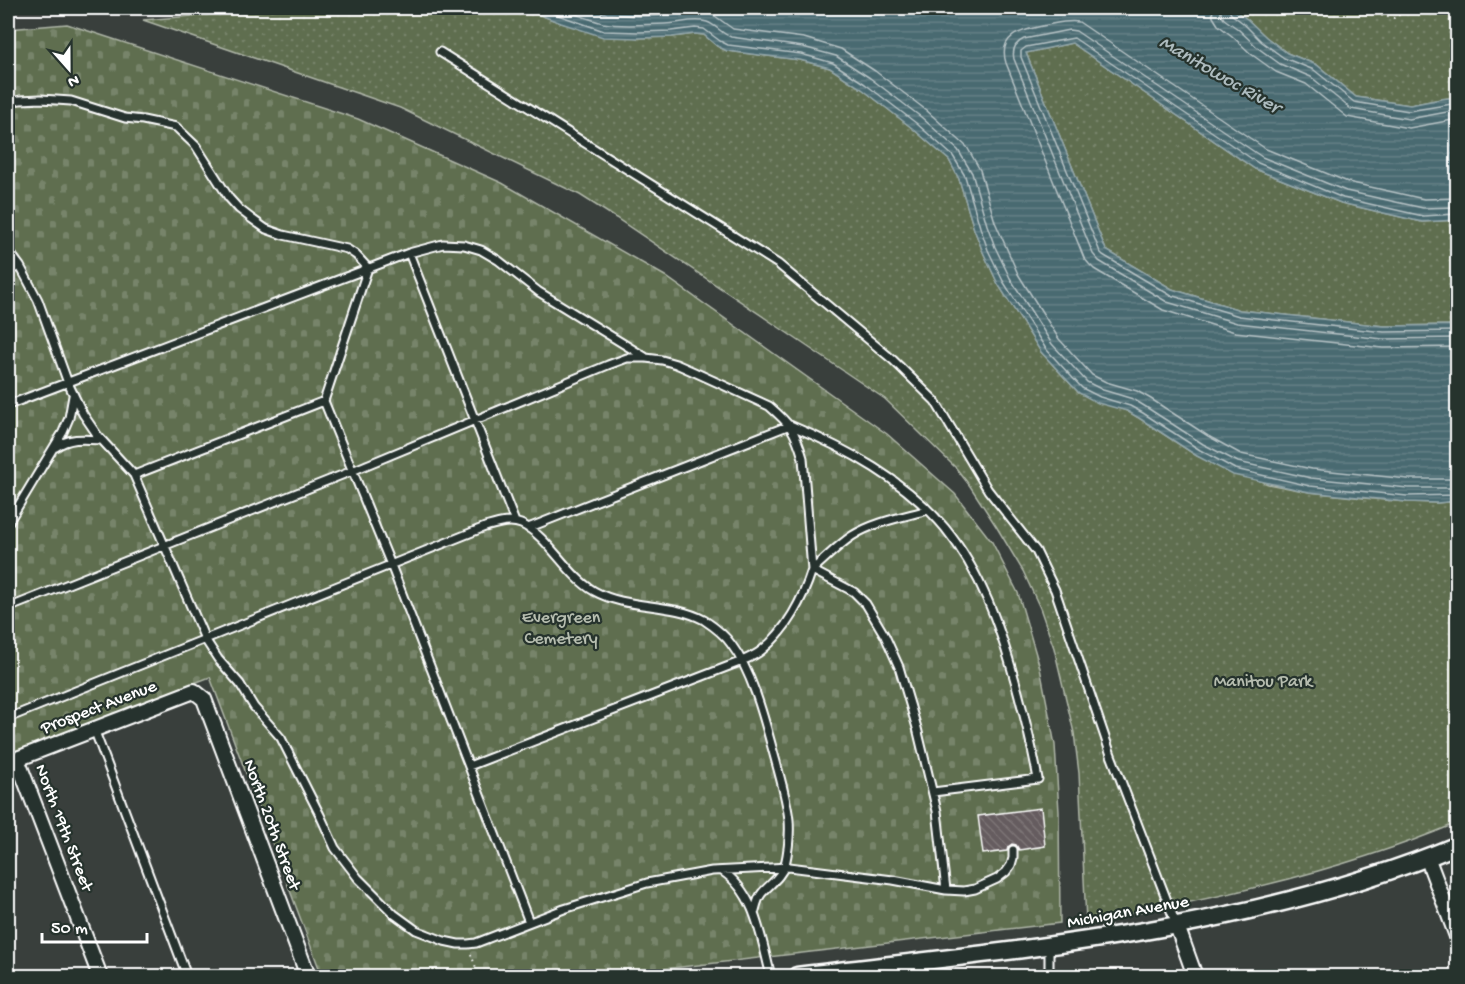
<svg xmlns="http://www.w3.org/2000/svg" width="1465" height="984" font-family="'Gochi Hand',sans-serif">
<defs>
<pattern id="green-dots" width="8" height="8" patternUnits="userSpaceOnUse" patternTransform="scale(1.5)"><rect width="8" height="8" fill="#5f6e50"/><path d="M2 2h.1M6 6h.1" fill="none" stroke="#77846a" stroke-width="1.8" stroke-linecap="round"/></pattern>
<pattern id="cemetery-stones" width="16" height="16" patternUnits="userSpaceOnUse" patternTransform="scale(1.5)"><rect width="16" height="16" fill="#5f6e50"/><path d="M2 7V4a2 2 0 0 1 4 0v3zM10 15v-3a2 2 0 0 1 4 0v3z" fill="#77846a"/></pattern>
<pattern id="water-rules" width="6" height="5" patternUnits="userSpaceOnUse" patternTransform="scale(1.5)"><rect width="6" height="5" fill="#4a6a71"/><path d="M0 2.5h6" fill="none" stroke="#658086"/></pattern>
<pattern id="building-back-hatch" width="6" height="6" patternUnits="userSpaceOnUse" patternTransform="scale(1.5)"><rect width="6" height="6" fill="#655b5e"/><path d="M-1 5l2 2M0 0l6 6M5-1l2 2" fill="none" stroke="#7c7476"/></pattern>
</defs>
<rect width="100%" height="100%" fill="#393f3c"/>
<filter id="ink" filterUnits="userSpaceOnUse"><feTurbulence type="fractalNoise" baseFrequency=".0167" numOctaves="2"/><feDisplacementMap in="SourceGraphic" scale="12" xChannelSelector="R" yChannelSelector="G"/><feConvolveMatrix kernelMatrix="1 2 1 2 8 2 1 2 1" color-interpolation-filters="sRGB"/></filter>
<g filter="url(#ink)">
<path fill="url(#green-dots)" stroke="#afb6a8" stroke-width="1.5" d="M292 8H522L561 23 638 38 672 37 695 34 704 35 717 46 727 51 800 60 830 68 862 89 912 128 949 160 959 179 974 229 983 252 998 284 1041 352 1079 393 1127 411 1139 418 1197 456 1268 484 1309 492 1363 498 1407 502 1437 503 1457 501V823C1340 872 1211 901 1086 921L1079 773 1074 733 1054 648 1040 608 1023 571 996 526 970 486 956 468 921 434 885 399 771 322 616 218 580 195 400 108 143 20Z
M1231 8H1457V97L1441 99 1410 105 1356 97 1317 65 1287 53 1266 37 1247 19Z
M1072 43 1255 169 1341 203 1422 222 1457 220V325L1384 326 1240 310 1172 289 1106 250 1026 53Z"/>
<path fill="url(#cemetery-stones)" stroke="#afb6a8" stroke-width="1.5" d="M67 24 358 119 502 183 665 276 887 434 955 494 992 542 1018 593 1040 668 1055 745 1059 812 1060 923 604 976H322L210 677 8 755V29Z"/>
<path fill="url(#water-rules)" stroke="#92a6aa" stroke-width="1.5" d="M522 8H1231L1247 19 1266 37 1287 53 1317 65 1356 97 1410 105 1441 99 1457 97V220L1422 222 1341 203 1255 169 1072 43 1026 53 1106 250 1172 289 1240 310 1384 326 1457 325V501L1437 503 1407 502 1309 492 1233 475 1197 456 1139 418 1127 411 1098 403 1079 393 1041 352 998 284 983 252 974 229 959 179 949 160 912 128 862 89 830 68 800 60 727 51 717 46 704 35 695 34 672 37 638 38 603 37 561 23Z"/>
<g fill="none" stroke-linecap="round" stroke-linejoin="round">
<path stroke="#b7c3c6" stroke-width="1.5" d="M538 8 604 31 639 32 671 31 695 28 704 29 720 41 728 45 801 54 833 63 865 84 916 123 953 156 965 176 980 227 988 250 1003 281 1046 349 1082 388 1100 397 1130 406 1143 413 1200 450 1235 469 1310 486 1407 496 1458 495
M559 8C573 13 588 19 603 23 622 27 646 24 665 24 679 24 693 18 707 22 716 25 722 34 731 37L803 47 836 56 870 78 921 117 958 150 972 173 987 225 995 247 1010 278 1052 344 1087 382 1103 390 1133 399 1146 407 1203 444 1238 462 1311 478 1408 488H1458
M586 8 607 14 639 16 670 15 694 12 707 13 715 16 733 29 804 38 841 49 875 71 926 110 967 147 980 170 995 222 1018 274 1059 339 1092 375 1106 382 1137 391 1151 399 1208 436 1241 454 1312 469 1408 479H1458
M1212 8 1213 17 1218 25 1232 36 1251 54 1276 72 1306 84 1347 117 1409 128 1458 119
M1221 8V14L1224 19 1238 29 1258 48 1280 64 1311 77 1351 109 1409 119 1458 110
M1228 8 1231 14 1243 23 1262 42 1284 58 1314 70 1354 102 1409 111 1458 103
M1458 198 1424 199 1348 182 1266 149 1079 22C1068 20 1058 23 1047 25 1025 30 997 33 1006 63L1084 258 1089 264 1094 269 1163 310 1235 332 1383 348 1458 347
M1458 207 1423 208 1346 191 1262 157 1076 31 1069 30 1024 39C1015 43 1012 50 1014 59L1093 254 1099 261 1167 302 1237 323 1383 339 1458 338
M1458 214 1423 216 1343 198 1258 163 1074 38 1026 47 1021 51V57L1100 252 1103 255 1170 295 1239 316 1384 332 1458 331"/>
</g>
<path fill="url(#building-back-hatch)" stroke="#fff" stroke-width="1.5" d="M1041 808 1045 846 1019 850 1016 845 1012 844 1008 847 1007 851 983 854 978 816Z"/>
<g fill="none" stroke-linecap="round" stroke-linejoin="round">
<g stroke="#fff" stroke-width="11">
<path id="service" d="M440 52 778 264 893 360 935 401 988 490 1036 551 1055 590 1111 755 1176 924
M8 103 20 100 41 99 71 101 125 118 143 120 176 127 196 146 229 198 239 209 252 219 266 229 283 235 347 249 356 255 368 268 324 401 134 475
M8 250 20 266 38 300 68 383 83 414 98 436 134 475 205 639 218 659 240 684 254 707 281 738 320 815 335 848 358 878 394 914 416 930 444 941 458 944H468L476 943 564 909 647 883 712 871 789 867 893 880 946 890 964 891 975 889 997 879 1006 872 1011 865 1013 858V850
M409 253 515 522
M8 271 20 266
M324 401 391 565 529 922
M8 405 409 253 443 244 464 245 481 250 498 260 539 292 645 357
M56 447C70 437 85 439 101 440
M928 510C903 517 874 522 852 536 837 546 825 559 812 570L854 592 866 604 885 636 899 667 917 728 937 811 946 890
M8 523 63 432 69 418 73 396
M528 528 790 425C847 449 905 480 945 528 981 572 1000 627 1015 681 1024 714 1032 746 1038 779L933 792
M8 608 352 471 608 365 627 358H646L662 360 676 364 692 371 769 406C790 424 795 430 803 458L812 570C803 599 786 631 762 650 755 656 746 659 737 663L469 766
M8 718 485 527C496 524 510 519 521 524 548 535 567 576 594 591 628 610 670 602 704 620 713 626 725 635 731 644 754 674 766 726 776 762 781 781 787 801 789 820 790 834 788 852 785 865 781 877 770 884 762 893 757 899 756 907 754 914
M94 729 187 976
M722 871C756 893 761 939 771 976
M1049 976V945"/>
</g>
<g stroke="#fff" stroke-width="18">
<path id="minor" d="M1427 857 1458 939
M1177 926 1195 976
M100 976 17 759 194 691 204 699 308 976"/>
</g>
<g stroke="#fff" stroke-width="21">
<path id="tertiary" d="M797 976C1019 949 1248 932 1458 845"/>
</g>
<path stroke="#fff" stroke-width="2" stroke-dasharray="1.5 4.5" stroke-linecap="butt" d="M1346 8 1394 18 1410 8
M1435 8 1443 12 1458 16
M471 954 479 976"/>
<use href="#service" stroke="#26332d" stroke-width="7"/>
<use href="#minor" stroke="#26332d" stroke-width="14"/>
<use href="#tertiary" stroke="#26332d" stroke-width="16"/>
</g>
</g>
<g text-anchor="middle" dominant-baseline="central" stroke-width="4.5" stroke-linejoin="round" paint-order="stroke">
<g font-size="18" fill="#b7beb0" stroke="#26332d">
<text x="561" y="618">Evergreen<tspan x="561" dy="21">Cemetery</tspan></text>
<text x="1263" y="682">Manitou Park</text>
</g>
<g font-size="18" fill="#fff" stroke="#26332d">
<text transform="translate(99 708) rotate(-21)">Prospect Avenue</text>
<text transform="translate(271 825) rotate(70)">North 20th Street</text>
<text transform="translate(63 828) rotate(69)">North 19th Street</text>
<text transform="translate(1128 913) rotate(-10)">Michigan Avenue</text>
</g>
<g font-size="20" font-style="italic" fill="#aebcbf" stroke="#26332d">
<text transform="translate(1219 76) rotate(30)">Manitowoc River</text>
</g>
</g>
<rect width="1465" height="984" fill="none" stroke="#26332d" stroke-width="30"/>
<rect x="15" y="15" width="1435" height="954" fill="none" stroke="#fff" stroke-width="2" filter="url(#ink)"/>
<g transform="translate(69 69) rotate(159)" stroke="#26332d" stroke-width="4.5" paint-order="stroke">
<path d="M0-4.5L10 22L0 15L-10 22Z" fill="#ffffff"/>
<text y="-9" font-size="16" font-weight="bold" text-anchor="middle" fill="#ffffff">N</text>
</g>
<path d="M42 933v9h105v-9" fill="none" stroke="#ffffff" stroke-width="3"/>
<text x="51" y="933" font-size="18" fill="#ffffff" stroke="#26332d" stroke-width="4.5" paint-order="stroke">50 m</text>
</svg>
